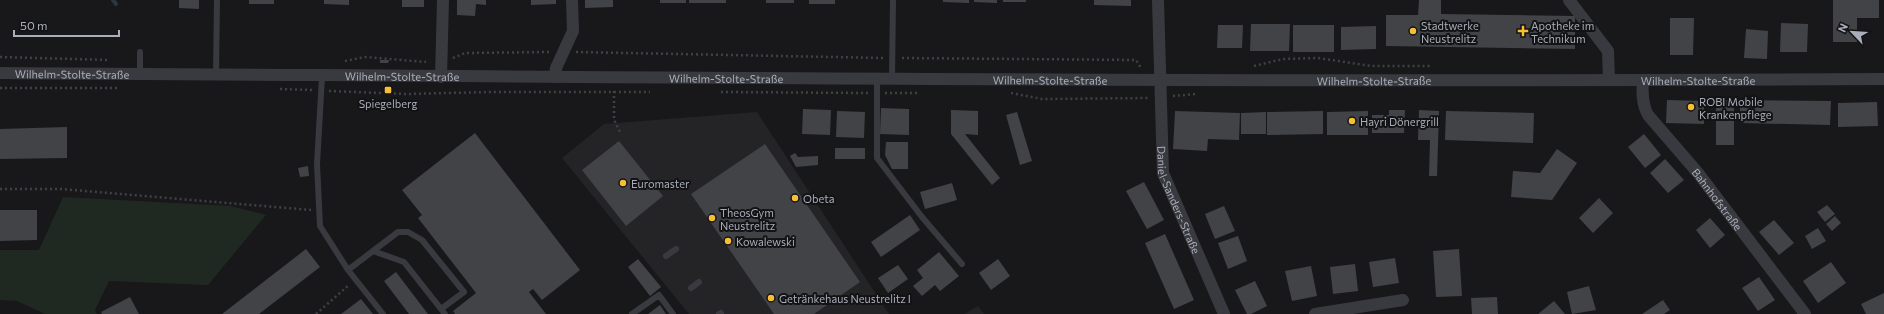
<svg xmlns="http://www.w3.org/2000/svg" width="1884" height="314" font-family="Commissioner,sans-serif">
<rect width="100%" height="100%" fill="#18181a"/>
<path fill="#242427" d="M757 112 889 314H689L562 158 604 124Z
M978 306 984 314H964Z"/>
<path fill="#202921" d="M63 197 230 206 266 215 208 285 109 281 95 310 97 314H45L17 301 0 300V250H39Z"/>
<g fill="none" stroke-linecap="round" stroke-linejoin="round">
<path stroke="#2d363f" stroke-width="4" d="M113 0 116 4"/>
</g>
<path fill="#424347" d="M179 0H199V9L179 8Z
M249 0H274V4H249Z
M324 0H349V5L324 4Z
M402 0H424V7H402Z
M457 0H486V5L476 4 475 16 457 15Z
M531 0H556V4L531 5Z
M585 0H613V7L585 8Z
M660 0H686V3H660Z
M689 0H726V3H689Z
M766 0H794V3H766Z
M809 0H835V4H809Z
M943 0H969V3L943 2Z
M974 0H997V3L974 2Z
M1003 0H1026V2H1003Z
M1094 0H1131V6L1094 5Z
M1419 0H1441V14L1575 16V49L1386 46V15H1418Z
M1833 0H1879V18H1857V42H1833Z
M1670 18H1694L1693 55H1670Z
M1781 23 1808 24 1807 52H1780Z
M1251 24H1290L1289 51H1250Z
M1218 25H1243L1242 48H1217Z
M1293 25H1334V52H1293Z
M1376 26V49L1341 50V27Z
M1746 29 1768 31 1767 59 1744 58Z
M380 60H389L388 63H380Z
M1667 100 1704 101V124L1666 123Z
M1716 100H1734V145H1716Z
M1740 100 1831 101 1830 125 1740 123Z
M1877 102 1878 126 1838 127V103Z
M881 108 909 109V135L880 134Z
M803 109 831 110 830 135 802 134Z
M951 110 978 111V135L965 134 1000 178 992 185 951 134Z
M1389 110H1405L1404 133H1372V115H1389Z
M1419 110 1439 111 1437 176H1429L1430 140H1418Z
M837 111 865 112 864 138 836 137Z
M1175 111 1240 113 1239 140 1208 139 1207 151 1173 149Z
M1323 111V134L1267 135V112Z
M1368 111V135H1327V112Z
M1446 111 1534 113 1533 143 1445 140Z
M1017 112 1032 161 1020 165 1006 115Z
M1266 112V134H1241V113Z
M67 127V158L0 159V129Z
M475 133 580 270 542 300 533 289 529 292 546 314H455L453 311 476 293 418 218 422 215 402 190Z
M1644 134 1661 155 1645 168 1628 147Z
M619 141 663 196 626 226 582 170Z
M886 142H908V169H892L885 155Z
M765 144 860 282 814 314H774L691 194Z
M835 148H865V159H835Z
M1557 149 1577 163 1552 200 1511 197 1513 171 1540 173Z
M795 153 798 157 818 156V165L796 167 790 156Z
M1665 159 1684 180 1668 193 1650 173Z
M308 166 309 176 300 177 298 168Z
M1144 182 1164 220 1147 229 1126 191Z
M952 183 957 200 925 209 920 192Z
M1599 198 1613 213 1593 233 1579 218Z
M1827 205 1835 214 1825 222 1817 212Z
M1224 206 1235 231 1215 239 1205 214Z
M0 210H37V240L0 241Z
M910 215 920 230 881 257 871 242Z
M1835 216 1841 223 1832 231 1826 224Z
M1710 218 1725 235 1710 248 1696 230Z
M1774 220 1794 243 1779 255 1759 232Z
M1818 228 1826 241 1812 249 1805 236Z
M1165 234 1194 300 1174 309 1145 243Z
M1238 236 1247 261 1228 269 1218 243Z
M306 249 320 267 259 314H222Z
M1459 249 1462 296 1436 297 1433 251Z
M939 252 959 276 940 291 935 285 922 296 913 286 923 278 917 270Z
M1395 258 1399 283 1373 287 1369 262Z
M638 259 661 287 650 296 628 267Z
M998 259 1010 276 991 290 979 273Z
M1831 262 1846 283 1818 303 1803 281Z
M1355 264 1358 291 1333 294 1330 267Z
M898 265 908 279 888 293 878 278Z
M1311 266 1317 296 1292 301 1285 271Z
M396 272 428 314H409L384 281Z
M1759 277 1775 300 1758 311 1742 288Z
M1255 281 1267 306 1251 314H1247L1235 290Z
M1589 286 1596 310 1572 314 1567 292Z
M1884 293V314H1866L1861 304Z
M130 297 139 314H102L101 312Z
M1497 297 1498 314H1472L1471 298Z
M361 299 373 314H341Z
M1663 300 1670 310 1664 314H1642Z
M1554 301 1565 314H1538Z
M660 305 666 314H648Z"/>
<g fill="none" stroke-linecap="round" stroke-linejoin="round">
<path stroke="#3f4146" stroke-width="2.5" stroke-dasharray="2 3" stroke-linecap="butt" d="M576 52 883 58
M0 57 109 60
M453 58 465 53 549 52
M902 58 1136 60 1141 68
M345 61 365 57 426 62
M1254 66 1283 59 1318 58 1371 66H1430
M0 88H119
M280 89 312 90
M329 91 406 94 491 92H650
M614 91V120L621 134
M721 92 868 93
M885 93H918
M1011 93 1042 99 1150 98
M1173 96 1196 94
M0 189H61L311 210
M316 314 349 285"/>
<path stroke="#393a3f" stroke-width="6" d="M140 74V52
M216 75 217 0
M322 77 317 164 320 226 348 270 373 251 404 262 445 314
M877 78V158L922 217 962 264
M892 78 893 0
M373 251 398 232H408L422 240 464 292 441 309
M666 256 676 249
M348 270 383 314
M691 288 699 282
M632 314 659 295 673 314
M719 314 721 313"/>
<g stroke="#393a3f" stroke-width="12">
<path id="s1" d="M1158 0 1163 173 1224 314"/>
<path d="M1569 0 1608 51 1609 80"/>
<path id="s2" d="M0 73C628 77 1256 83 1884 79"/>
<path d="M441 77 443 0"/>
<path d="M555 77 556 68 573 31 572 0"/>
<path id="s3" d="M1643 81C1642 93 1642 104 1648 115L1698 173 1805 314"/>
<path d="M1315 314 1403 300"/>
</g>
</g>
<g fill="#f7bf34" stroke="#131315" stroke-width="1.5">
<circle cx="1413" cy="31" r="4"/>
<path d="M1521 25h4v4h4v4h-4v4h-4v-4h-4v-4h4z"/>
<rect x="384" y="86" width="8" height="8" rx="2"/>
<circle cx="1691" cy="107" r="4"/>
<circle cx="1352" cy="121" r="4"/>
<circle cx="623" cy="183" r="4"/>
<circle cx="795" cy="198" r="4"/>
<circle cx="712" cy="218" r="4"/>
<circle cx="728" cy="241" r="4"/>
<circle cx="771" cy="298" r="4"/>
</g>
<g text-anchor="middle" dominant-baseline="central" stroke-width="4" stroke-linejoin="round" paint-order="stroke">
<g font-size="11" fill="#aaaeba" stroke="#131315" text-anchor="start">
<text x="1421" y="25">Stadtwerke<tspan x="1421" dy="13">Neustrelitz</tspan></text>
<text x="1531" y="25">Apotheke im<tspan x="1531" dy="13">Technikum</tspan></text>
<text x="1699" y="101">ROBI Mobile<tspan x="1699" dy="13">Krankenpflege</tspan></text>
<text x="388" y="103" text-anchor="middle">Spiegelberg</text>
<text x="1360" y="121">Hayri Dönergrill</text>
<text x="631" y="183">Euromaster</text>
<text x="803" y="198">Obeta</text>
<text x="720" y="212">TheosGym<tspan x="720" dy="13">Neustrelitz</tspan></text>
<text x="736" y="241">Kowalewski</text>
<text x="779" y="298">Getränkehaus Neustrelitz I</text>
</g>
<g font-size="11" fill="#aaaeba" stroke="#131315">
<text stroke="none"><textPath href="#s2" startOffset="72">Wilhelm-Stolte-Straße</textPath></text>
<text stroke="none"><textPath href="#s2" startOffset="402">Wilhelm-Stolte-Straße</textPath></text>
<text stroke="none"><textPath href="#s2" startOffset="726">Wilhelm-Stolte-Straße</textPath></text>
<text stroke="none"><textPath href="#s2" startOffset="1050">Wilhelm-Stolte-Straße</textPath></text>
<text stroke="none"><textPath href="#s2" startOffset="1374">Wilhelm-Stolte-Straße</textPath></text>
<text stroke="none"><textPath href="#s2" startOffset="1698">Wilhelm-Stolte-Straße</textPath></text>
<text stroke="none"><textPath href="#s1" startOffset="203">Daniel-Sanders-Straße</textPath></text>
<text stroke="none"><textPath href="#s3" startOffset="144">Bahnhofstraße</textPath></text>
</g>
</g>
<g transform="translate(1852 32) rotate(295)" stroke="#131315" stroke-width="3" paint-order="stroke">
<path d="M0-3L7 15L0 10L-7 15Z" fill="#aaaeba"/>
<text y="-6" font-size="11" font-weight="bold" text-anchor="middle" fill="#aaaeba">N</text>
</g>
<path d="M14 30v6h105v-6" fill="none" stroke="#aaaeba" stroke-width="2"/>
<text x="20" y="30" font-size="12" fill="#aaaeba" stroke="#131315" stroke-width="3" paint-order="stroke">50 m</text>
</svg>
